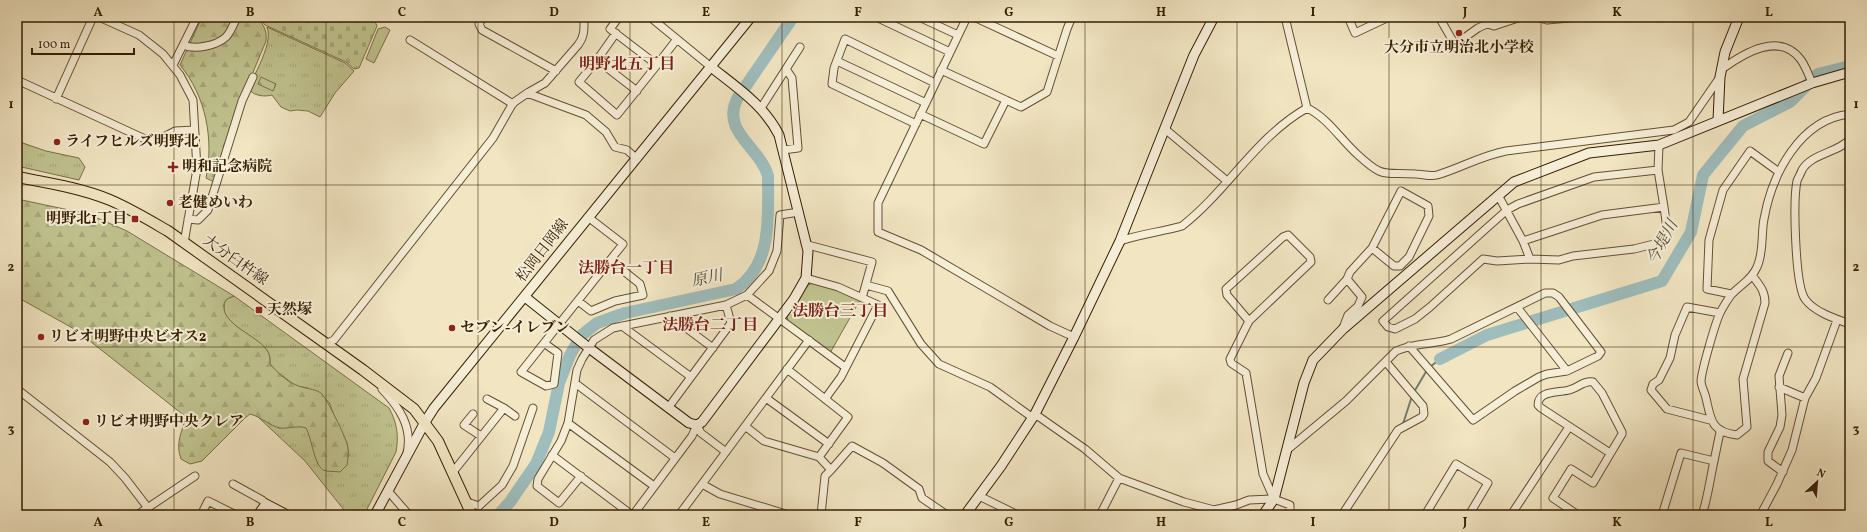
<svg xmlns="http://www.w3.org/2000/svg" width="1867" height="532" font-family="Vollkorn,'Noto Serif JP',serif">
<defs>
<pattern id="grass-tufts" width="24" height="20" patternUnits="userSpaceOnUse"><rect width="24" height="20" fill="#c0c38f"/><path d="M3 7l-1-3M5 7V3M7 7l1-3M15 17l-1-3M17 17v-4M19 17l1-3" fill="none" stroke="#a6a77a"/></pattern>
<pattern id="forest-firs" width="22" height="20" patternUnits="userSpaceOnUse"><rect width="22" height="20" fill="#c0c38f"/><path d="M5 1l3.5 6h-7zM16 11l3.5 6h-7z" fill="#a6a77a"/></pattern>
<pattern id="cemetery-stones" width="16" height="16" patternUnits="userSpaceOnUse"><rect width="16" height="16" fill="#c0c38f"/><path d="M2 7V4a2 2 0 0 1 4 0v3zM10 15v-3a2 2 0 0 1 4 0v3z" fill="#a6a77a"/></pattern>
</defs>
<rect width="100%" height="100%" fill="#f1e5c2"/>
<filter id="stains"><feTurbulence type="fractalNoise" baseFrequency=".005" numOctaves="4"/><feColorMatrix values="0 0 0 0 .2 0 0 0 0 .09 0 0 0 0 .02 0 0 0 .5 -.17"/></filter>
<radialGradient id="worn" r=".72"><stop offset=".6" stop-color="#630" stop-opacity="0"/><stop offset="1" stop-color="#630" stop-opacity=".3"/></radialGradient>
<path fill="url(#grass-tufts)" stroke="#7a7048" d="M267 27 345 63 354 71 335 93 320 117 308 111 297 110 290 111 281 107 272 95C265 97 254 96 250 90L249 87C256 71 273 43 267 27Z
M17 141 46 151 79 158 85 167 79 180 17 166Z
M234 296 389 408C397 423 399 435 396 452L364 515H348L305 461 257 416 279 428 302 426 307 428 318 464 349 456 347 443 338 426 329 402 308 388 296 386 276 371 270 364C270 358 270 354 266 349 256 336 222 324 224 306 224 299 229 298 234 296Z"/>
<path fill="url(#forest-firs)" stroke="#7a7048" d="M202 17H256C264 25 267 30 266 41L241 101 214 182 206 178C214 140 206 96 180 65Z
M17 199 88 214 127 231 234 296C229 298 224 299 224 306 222 324 257 336 266 349 270 354 270 358 270 364 277 372 286 381 296 385 304 389 315 388 322 394 326 397 346 438 347 444 349 451 348 458 347 465L340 472C335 471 327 472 323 470 314 464 312 439 306 428 298 425 289 429 280 428 270 426 261 417 250 414L245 418 202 461 190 464 181 459C175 443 182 432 186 417L76 330 17 297Z"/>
<path fill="url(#cemetery-stones)" stroke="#7a7048" d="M258 17H373L377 26 359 68 354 69 346 62 265 25Z
M261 77 276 84 273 91 258 84Z"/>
<path fill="#c0c38f" stroke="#7a7048" d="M385 27 390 30 374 63 366 59 378 29Z
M813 283 827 286 860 300 830 353 788 321 787 316 808 285Z"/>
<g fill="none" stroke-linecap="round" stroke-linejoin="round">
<path stroke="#747d71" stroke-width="2" d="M1430 367 1440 359
M1414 392 1427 370
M1403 424 1412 396"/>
<path stroke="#9ebdbd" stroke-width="12" d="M1440 359 1487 335 1662 281 1691 232 1703 175 1743 126 1790 102 1818 74 1850 66
M498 515 510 502 536 464 549 432 559 383 570 355 582 335 597 323 625 313 736 289C773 265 768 214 768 176 760 147 721 132 737 99L793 17"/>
<g stroke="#645030" stroke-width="9">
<path id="street" d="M99 17 139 35 163 54 180 75 193 100 197 169 184 243
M483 17 479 24 482 30 556 71
M619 17 610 29 657 65 677 39
M650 17 711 67
M876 17 950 52
M919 17 958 35
M967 17 878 203V232L921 250 1050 326 1074 337
M974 17 1058 56
M1285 17 1307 108C1328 118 1341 140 1358 155 1384 179 1383 172 1416 174 1422 174 1430 177 1437 175 1461 168 1480 156 1506 151L1674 130 1689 122 1720 77
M1348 17 1355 33 1389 17
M1439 17 1454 43H1457L1478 28 1487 24 1494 26 1521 17
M1536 17 1547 20 1580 17
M410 40 513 104
M183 45C195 50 216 46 226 37 231 32 234 23 237 17
M597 60 616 33
M837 61 926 103
M173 65 197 17
M1722 69C1744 53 1780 31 1801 60 1806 67 1809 76 1812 83
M941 70 1021 107 1047 92 1067 29 1072 17
M17 80 145 139 156 141 175 131 194 130
M637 91 597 60 579 82 617 115 657 65
M527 93 586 115 606 132 615 147 627 150 637 159
M56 99 93 17
M761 108 800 47
M920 114 984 144 1006 100
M916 124 832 84 834 68 845 39 935 83
M1165 129 1227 181
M1850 139C1838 153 1812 153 1802 170 1801 173 1798 178 1797 181 1793 200 1795 285 1805 299 1814 312 1836 319 1850 324
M783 150 798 148 792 78 786 69
M1498 195 1523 241 1602 215 1664 207 1658 170 1659 145
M188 219 198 220 208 210 242 101 253 77
M1288 235 1310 257 1311 262 1249 321 1227 295 1226 289 1283 237Z
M1120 241C1140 234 1161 232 1182 226 1227 191 1257 136 1307 108
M1523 241 1530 259 1559 260 1573 256 1634 249 1666 241 1668 236 1664 207
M808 245 872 262 862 298
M1530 259 1497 261 1483 259 1430 307 1415 319 1395 329 1388 327 1383 321 1489 226 1507 210 1518 204 1594 177 1658 170
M1752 275C1759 285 1765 290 1765 303L1743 379 1747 427 1737 435C1711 432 1711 420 1706 398 1705 393 1701 386 1701 381 1702 369 1715 324 1720 313 1722 309 1730 295 1733 293 1742 284 1752 279 1757 267 1764 252 1761 234 1764 219 1772 174 1800 119 1850 114
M806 278 838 287 878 305 841 377 825 399
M866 285 888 291 921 344 939 364 990 387 1033 418
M1731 294 1707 289 1709 240 1723 190 1750 151 1779 172
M747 295 845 367
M1328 300 1347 279
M578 301 591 311 615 301 643 295 640 284 610 260
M1517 307 1567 371
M670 316 713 348
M1249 321 1230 359 1231 363 1246 373 1263 474 1274 499
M622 326 691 377
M1343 328 1348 315 1358 306 1362 297 1347 279 1350 272 1372 248 1401 191 1428 206 1429 216 1409 257 1400 266H1394L1372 248
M544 343 558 353 554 384 546 386 521 372 623 244 588 217
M325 344 334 340 493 138 513 103 529 92 545 83 578 45C585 36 584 28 584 17
M787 369 848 417 819 457
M575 383 675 458
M1779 387 1805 398
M17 389 110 462 125 478 148 508
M382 389C399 407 413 427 407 453
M766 398 829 444
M487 399 504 408
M668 408 731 323 726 305
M473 414 464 425 481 436
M1035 414 1085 449 1119 478 1184 502 1214 510 1236 505 1249 500 1274 499 1290 505V515
M1710 420 1667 409 1651 390 1653 384 1659 380 1670 358 1675 335 1687 307 1720 313
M568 423 654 486
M697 425 701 433 726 452
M745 426 764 441 819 457 831 470 852 446 883 463 919 489 922 498 947 515
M1287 450 1346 401 1396 351C1416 342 1432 345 1451 339L1545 293H1553L1559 297 1601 352 1598 356 1567 371 1547 374 1539 377 1515 391 1473 420 1409 346
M552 455 632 515
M453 472 504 408 515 416
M1783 472 1768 461V452L1780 427 1782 415 1779 376 1788 353
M581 476 559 503 537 486 538 479 561 441 568 423 577 370 582 359 594 340 613 328 726 305 747 295 769 271 777 251 780 215 799 212
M233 484 262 500 266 504
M702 484 720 494 789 515
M388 491 409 515
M979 496 1018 515
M467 502 479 506 502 485 513 466 533 408
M137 515 195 476
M201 515 208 501 236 515
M633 515 692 436 697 425
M679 515 809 340
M821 515 825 476 831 470
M1100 515 1119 478
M1342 515 1398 430 1422 417 1424 414 1423 406 1386 362
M1425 515 1456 464 1488 483 1469 515
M1511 515 1569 427
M1578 515 1553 498 1571 469 1593 483 1622 434V432L1602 393 1593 382C1584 380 1578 388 1569 390 1559 393 1538 390 1538 405L1541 408 1610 453
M1662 515 1681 453 1714 461 1720 432
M1702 515C1708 497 1710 479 1714 461
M1762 515V512L1777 484 1792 450 1805 398 1816 378 1837 320
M1838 515 1850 514"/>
</g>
<g stroke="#351e00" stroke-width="11">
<path id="secondary" d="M1718 120 1720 77 1725 52 1739 17
M525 297 589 348 689 423 697 425 702 422 794 299 806 278 808 251 779 135C764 105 736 87 711 67
M258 515 266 504 287 515
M375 515 425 422 434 408 751 17
M965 515 1001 466 1035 414 1074 337 1120 241 1194 55 1214 17
M1263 515 1274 499 1304 383 1313 360 1343 329 1514 182 1589 153 1659 145 1812 83 1850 72"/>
</g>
<g stroke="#351e00" stroke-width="12">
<path id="primary" d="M17 177C48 183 81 188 110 200 131 209 149 220 168 231L363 370 414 409 438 441 472 515"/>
</g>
<use href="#street" stroke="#f6eed7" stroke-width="7"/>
<use href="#secondary" stroke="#f6eed7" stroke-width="9"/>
<use href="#primary" stroke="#f1e5c2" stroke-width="10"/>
</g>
<path fill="none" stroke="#351e00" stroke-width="1" stroke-opacity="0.55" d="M174 17V515M326 17V515M478 17V515M630 17V515M782 17V515M934 17V515M1085 17V515M1237 17V515M1389 17V515M1541 17V515M1693 17V515M17 185H1850M17 347H1850"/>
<g fill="#8f2418" stroke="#f6eed7" stroke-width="1.5">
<circle cx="1459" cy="33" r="4"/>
<circle cx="57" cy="142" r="4"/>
<path d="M171 161h4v4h4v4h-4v4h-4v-4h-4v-4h4z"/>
<circle cx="170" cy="203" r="4"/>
<rect x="131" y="215" width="8" height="8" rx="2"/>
<rect x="255" y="306" width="8" height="8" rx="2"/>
<circle cx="452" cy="328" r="4"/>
<circle cx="41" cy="337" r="4"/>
<circle cx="86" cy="422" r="4"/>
</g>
<g text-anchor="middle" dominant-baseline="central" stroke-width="4" stroke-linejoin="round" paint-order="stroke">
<g font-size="15" font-weight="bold" fill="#351e00" stroke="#f6eed7" text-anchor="start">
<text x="1459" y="48" text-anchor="middle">大分市立明治北小学校</text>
<text x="65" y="142">ライフヒルズ明野北</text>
<text x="182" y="167">明和記念病院</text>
<text x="178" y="203">老健めいわ</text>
<text x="127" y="219" text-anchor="end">明野北1丁目</text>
<text x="267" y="310">天然塚</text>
<text x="460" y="328">セブン-イレブン</text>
<text x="49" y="337">リビオ明野中央ビオス2</text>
<text x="94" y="422">リビオ明野中央クレア</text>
</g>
<g font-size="15" fill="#351e00" stroke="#f6eed7">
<text transform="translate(543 251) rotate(-52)">松岡日岡線</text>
<text transform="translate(235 261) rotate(35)">大分臼杵線</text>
</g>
<g font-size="16" font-weight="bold" fill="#7a1f14" stroke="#f6eed7">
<text x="627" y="65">明野北五丁目</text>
<text x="626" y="269">法勝台一丁目</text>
<text x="840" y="312">法勝台三丁目</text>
<text x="710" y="326">法勝台二丁目</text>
</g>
<g font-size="16" font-style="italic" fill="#544e39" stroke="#f6eed7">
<text transform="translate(1663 243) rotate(-62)">今堤川</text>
<text transform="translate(707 279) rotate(-12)">原川</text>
</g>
</g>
<rect width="1867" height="532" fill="none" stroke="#f1e5c2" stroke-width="44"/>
<g transform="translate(1817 482) rotate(26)" stroke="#f6eed7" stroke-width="3" paint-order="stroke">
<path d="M0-3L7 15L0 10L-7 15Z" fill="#351e00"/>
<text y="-6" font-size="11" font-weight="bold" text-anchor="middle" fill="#351e00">N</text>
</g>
<path d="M32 48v6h102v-6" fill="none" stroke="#351e00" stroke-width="2"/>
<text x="38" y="48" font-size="12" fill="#351e00" stroke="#f6eed7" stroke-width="3" paint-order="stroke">100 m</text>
<rect x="22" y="22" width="1823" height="488" fill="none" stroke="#351e00" stroke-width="1.5"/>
<g font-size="13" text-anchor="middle" font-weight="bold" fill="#351e00">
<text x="98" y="16">A</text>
<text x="250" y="16">B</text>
<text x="402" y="16">C</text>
<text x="554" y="16">D</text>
<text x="706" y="16">E</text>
<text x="858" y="16">F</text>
<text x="1009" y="16">G</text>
<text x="1161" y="16">H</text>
<text x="1313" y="16">I</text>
<text x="1465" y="16">J</text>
<text x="1617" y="16">K</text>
<text x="1769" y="16">L</text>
<text x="11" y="108">1</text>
<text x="1856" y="108">1</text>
<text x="11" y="271">2</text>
<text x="1856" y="271">2</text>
<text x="11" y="433">3</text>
<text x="1856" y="433">3</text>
<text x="98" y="526">A</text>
<text x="250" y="526">B</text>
<text x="402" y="526">C</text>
<text x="554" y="526">D</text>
<text x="706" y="526">E</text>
<text x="858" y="526">F</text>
<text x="1009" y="526">G</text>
<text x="1161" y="526">H</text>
<text x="1313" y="526">I</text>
<text x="1465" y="526">J</text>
<text x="1617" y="526">K</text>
<text x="1769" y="526">L</text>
</g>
<rect width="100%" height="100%" filter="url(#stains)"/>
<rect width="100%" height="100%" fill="url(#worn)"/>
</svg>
